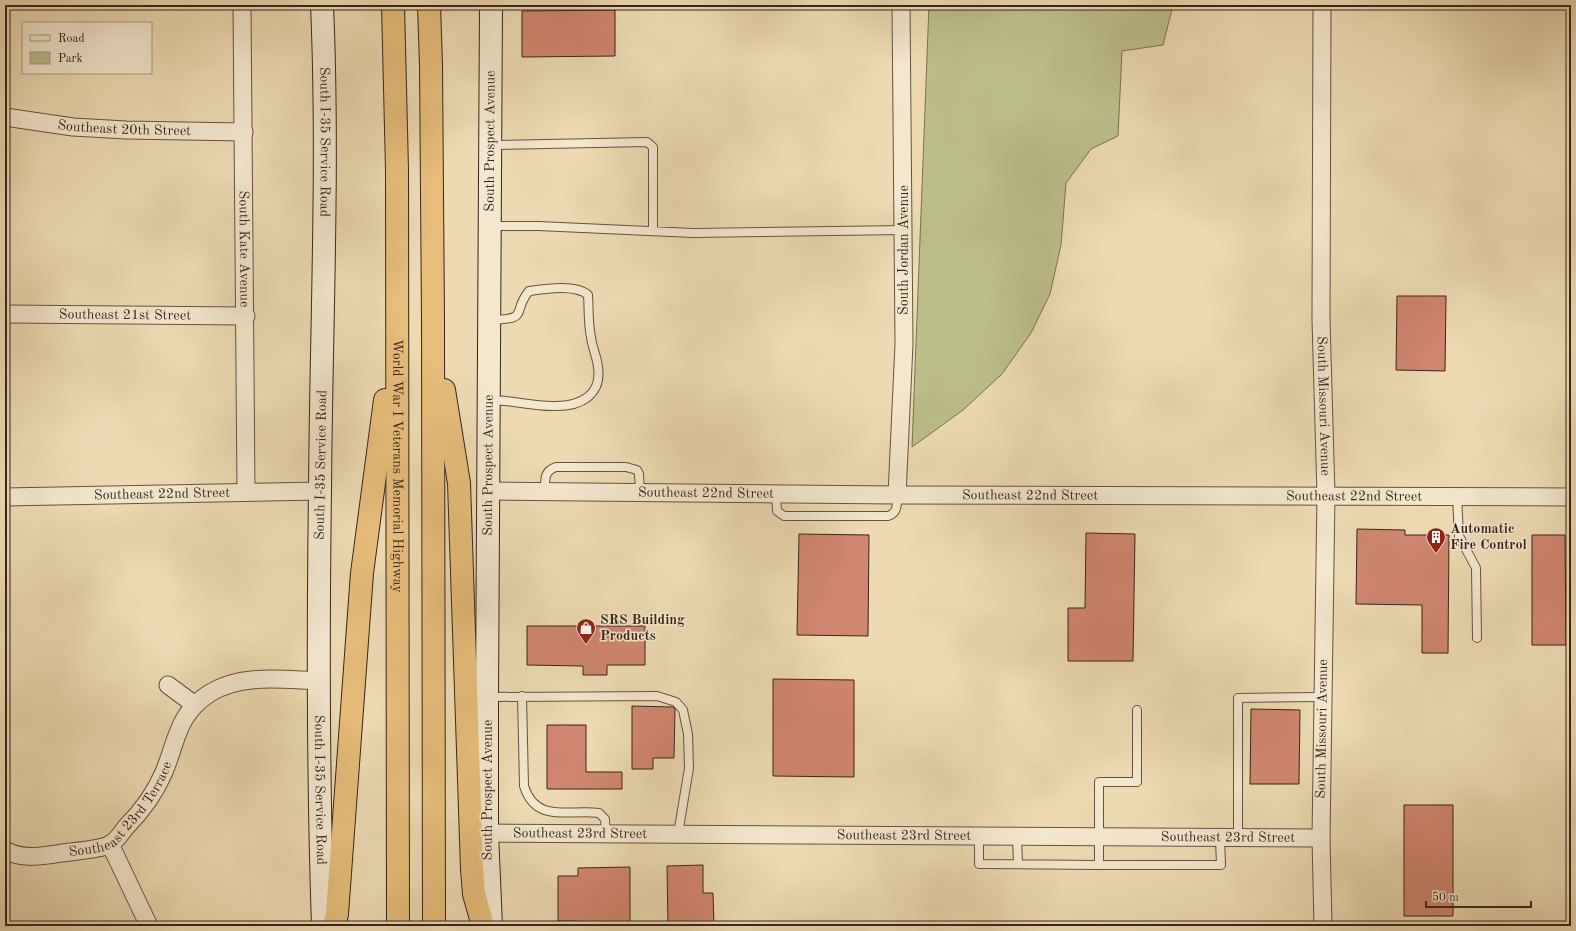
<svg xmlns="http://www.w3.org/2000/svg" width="1576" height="931" font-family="'Old Standard TT',serif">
<rect width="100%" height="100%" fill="#eddab3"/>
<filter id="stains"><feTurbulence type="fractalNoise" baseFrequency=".005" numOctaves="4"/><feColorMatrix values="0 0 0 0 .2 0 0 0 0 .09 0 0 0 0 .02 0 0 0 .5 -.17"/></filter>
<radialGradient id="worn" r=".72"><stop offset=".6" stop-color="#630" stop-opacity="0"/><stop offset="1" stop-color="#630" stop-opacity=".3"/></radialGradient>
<path fill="#bcbe8a" stroke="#7a7253" d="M929 5H1173L1163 45 1122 51 1118 136 1091 149 1066 183 1061 245 1050 294 1031 333 1002 374 963 410 912 447Z"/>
<path fill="#d18671" stroke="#38251c" d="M615 10V56L522 57V11Z
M1397 296H1446L1445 371 1396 370Z
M1357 529 1405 530V535H1449L1448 653H1422V605L1356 604Z
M1086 533 1135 534 1133 661H1068V608H1085Z
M799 534 869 535 868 636 797 635Z
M1532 535H1565L1566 645H1532Z
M527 626H645V665H607V675H583V666L527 665Z
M773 679 854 680V777L773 776Z
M632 706 673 707 675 709 674 758H653V769H632Z
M1251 709 1300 710 1299 784H1250Z
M547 725H586V772H622V789H547Z
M1404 805H1453V916H1404Z
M703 865V893H713L714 926H668L667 866Z
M630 867V926H577V921H558V876H578V868Z"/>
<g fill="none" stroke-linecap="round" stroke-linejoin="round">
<g stroke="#655242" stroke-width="10">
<path id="lane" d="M491 145 647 142 653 147V231
M491 226H538L693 233 904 230
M490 400C512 400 534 407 556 406 581 406 602 395 598 367 597 357 592 347 591 337 588 324 589 309 588 295 576 284 544 289 529 291 511 313 531 319 490 320
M545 491C545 479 544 471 556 467H626L637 470 639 474 640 492
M776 493 777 511 784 516H888C898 513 897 504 897 495
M1457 496 1459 536 1476 568 1477 638
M522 696 524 786C536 824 569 809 599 813L605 819 606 835
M488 697 657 696 676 702 683 710 688 734 689 768 678 834
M1137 710V782H1099V865H1221L1220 838
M979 836V864L1099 865
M1017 836 1018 864
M1238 838V698L1323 697"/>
</g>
<g stroke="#655242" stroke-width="19">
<g id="street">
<path id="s1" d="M242 5 246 492"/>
<path id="s2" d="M1322 5 1321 320 1326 495 1321 838 1323 926"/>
<path id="s3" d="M5 117 73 127 126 130 244 132"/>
<path id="s4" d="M5 314 246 316"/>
<path id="s5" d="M490 491 897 495 1571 497"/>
<path d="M897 495 904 344 901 5"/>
<path id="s6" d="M5 497 320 491"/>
<path d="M168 685 195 705"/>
<path id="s7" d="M487 833 1321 838"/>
<path d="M110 844 149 926"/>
<path id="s8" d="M5 850C20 860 45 856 62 853 75 851 97 850 109 845 116 842 122 832 126 827 142 811 155 793 164 772 177 741 177 714 210 693 242 673 284 680 320 681"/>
</g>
</g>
<g stroke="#38251c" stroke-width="24">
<g id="secondary">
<path id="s9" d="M322 5C329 167 321 329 320 491 318 636 318 781 323 926"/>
<path id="s10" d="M491 926 487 833V697L491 5"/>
</g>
</g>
<g stroke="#38251c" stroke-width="24">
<g id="highway">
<path id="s11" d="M393 5 397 170 398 926"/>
<path d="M429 5 431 65 433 320 434 926"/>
<path d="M444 390 459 483 472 869 474 894 483 926"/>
<path d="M334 926 337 914 362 573 385 400"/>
</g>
</g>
<use href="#lane" stroke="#f3e7ce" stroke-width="8"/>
<use href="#street" stroke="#f3e7ce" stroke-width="17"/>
<use href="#secondary" stroke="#f3e7ce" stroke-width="22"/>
<use href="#highway" stroke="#e6bd7a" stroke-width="22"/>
</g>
<defs>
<g id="building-pin" transform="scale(1)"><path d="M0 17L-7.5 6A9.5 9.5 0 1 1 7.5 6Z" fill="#8f2418" stroke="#f3e7ce"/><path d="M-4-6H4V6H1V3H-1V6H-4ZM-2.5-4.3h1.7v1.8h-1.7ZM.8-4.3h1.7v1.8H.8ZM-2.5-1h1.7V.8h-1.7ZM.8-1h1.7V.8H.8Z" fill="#fff"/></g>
<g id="shop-pin" transform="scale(1)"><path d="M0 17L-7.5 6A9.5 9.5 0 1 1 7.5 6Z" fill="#8f2418" stroke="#f3e7ce"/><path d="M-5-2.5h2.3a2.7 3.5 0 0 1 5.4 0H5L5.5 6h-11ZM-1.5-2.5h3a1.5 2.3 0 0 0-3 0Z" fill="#fff"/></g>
</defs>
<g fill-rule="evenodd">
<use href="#building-pin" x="1436" y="537"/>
<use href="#shop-pin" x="586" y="628"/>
</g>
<g text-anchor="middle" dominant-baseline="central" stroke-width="3" stroke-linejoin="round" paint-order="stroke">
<g font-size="14" fill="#38251c" stroke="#f3e7ce">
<text stroke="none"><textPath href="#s3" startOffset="120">Southeast 20th Street</textPath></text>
<text stroke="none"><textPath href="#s9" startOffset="137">South I-35 Service Road</textPath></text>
<text stroke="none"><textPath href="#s10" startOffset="785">South Prospect Avenue</textPath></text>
<text stroke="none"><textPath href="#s1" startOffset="244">South Kate Avenue</textPath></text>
<text transform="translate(904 250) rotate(-90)">South Jordan Avenue</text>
<text stroke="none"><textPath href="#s4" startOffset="120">Southeast 21st Street</textPath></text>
<text stroke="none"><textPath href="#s2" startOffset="401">South Missouri Avenue</textPath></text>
<text transform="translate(321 465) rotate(-89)">South I-35 Service Road</text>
<text stroke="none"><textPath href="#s11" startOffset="461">World War I Veterans Memorial Highway</textPath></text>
<text stroke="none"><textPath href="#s10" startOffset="461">South Prospect Avenue</textPath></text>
<text stroke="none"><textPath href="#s5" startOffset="216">Southeast 22nd Street</textPath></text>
<text stroke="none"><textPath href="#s6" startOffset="157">Southeast 22nd Street</textPath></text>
<text stroke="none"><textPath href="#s5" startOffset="540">Southeast 22nd Street</textPath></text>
<text stroke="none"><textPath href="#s5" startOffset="864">Southeast 22nd Street</textPath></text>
<text transform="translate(1322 729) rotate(-89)">South Missouri Avenue</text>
<text stroke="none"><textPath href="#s9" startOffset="785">South I-35 Service Road</textPath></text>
<text transform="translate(488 790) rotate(-90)">South Prospect Avenue</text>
<text stroke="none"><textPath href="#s8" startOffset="137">Southeast 23rd Terrace</textPath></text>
<text stroke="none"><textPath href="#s7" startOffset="93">Southeast 23rd Street</textPath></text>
<text stroke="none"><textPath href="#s7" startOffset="417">Southeast 23rd Street</textPath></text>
<text stroke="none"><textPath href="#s7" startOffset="741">Southeast 23rd Street</textPath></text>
</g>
<g font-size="14" font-weight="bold" fill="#38251c" stroke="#f3e7ce" text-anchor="start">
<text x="1450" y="529">Automatic<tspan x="1450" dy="16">Fire Control</tspan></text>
<text x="600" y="620">SRS Building<tspan x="600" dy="16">Products</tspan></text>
</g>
</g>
<rect width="1576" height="931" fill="none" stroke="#eddab3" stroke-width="20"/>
<rect x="6" y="6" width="1564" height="919" fill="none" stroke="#38251c" stroke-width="2"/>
<rect x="10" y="10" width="1556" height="911" fill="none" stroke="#38251c"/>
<rect x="22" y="22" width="130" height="52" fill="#f3e7ce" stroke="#a89987"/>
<rect x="30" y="35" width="20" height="6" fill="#f3e7ce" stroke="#a89987"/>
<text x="58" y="42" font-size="12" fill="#38251c">Road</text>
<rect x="30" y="52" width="20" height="12" fill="#bcbe8a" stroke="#a89987"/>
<text x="58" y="62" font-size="12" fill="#38251c">Park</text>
<path d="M1426 901v6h105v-6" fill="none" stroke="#38251c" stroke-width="2"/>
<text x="1432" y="901" font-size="12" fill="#38251c" stroke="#f3e7ce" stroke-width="3" paint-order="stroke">50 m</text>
<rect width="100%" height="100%" filter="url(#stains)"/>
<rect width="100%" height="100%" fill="url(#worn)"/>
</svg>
